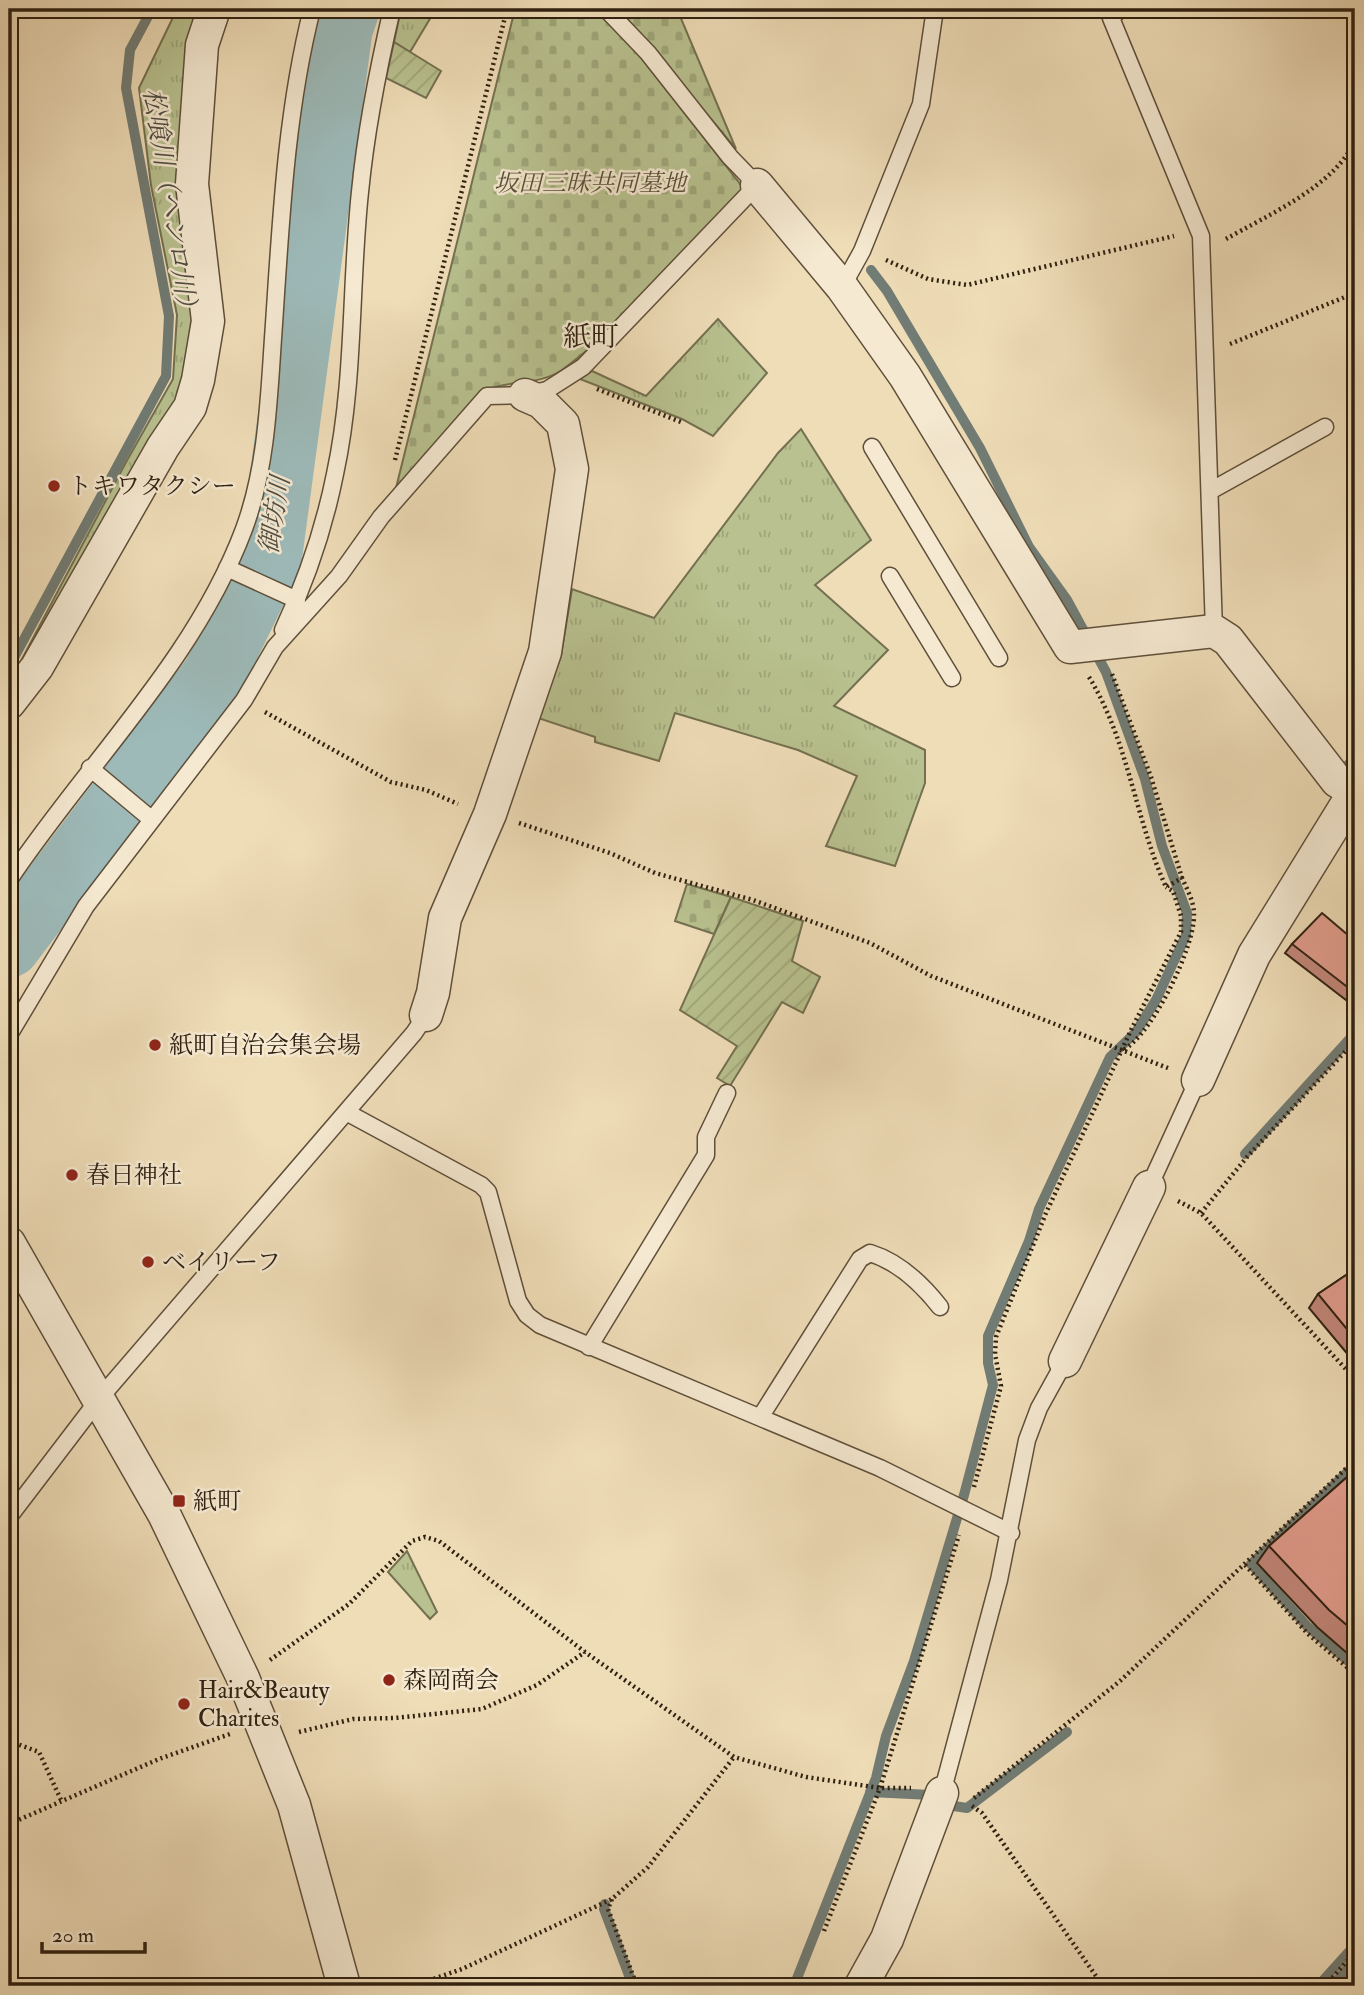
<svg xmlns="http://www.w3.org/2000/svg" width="1364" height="1995" font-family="'IM FELL Double Pica','Noto Serif JP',serif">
<defs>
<pattern id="grass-tufts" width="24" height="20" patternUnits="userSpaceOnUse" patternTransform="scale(1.75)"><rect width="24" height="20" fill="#b8c18f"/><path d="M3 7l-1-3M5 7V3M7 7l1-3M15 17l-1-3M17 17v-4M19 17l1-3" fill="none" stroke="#9ea67a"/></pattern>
<pattern id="cemetery-stones" width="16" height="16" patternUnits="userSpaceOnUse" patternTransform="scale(1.75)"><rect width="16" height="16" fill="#b8c18f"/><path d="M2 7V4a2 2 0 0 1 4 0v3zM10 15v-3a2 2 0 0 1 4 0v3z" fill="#9ea67a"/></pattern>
<pattern id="garden-furrows" width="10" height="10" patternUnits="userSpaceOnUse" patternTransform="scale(1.75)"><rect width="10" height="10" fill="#b8c18f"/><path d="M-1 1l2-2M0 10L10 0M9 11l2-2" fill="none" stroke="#9ea67a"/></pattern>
</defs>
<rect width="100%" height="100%" fill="#efddb8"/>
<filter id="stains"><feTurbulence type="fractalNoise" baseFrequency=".00286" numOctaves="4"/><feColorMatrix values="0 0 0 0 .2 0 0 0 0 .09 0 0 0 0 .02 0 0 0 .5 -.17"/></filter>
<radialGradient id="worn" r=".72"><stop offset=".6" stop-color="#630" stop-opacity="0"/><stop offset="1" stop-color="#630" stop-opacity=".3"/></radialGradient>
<path fill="url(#grass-tufts)" stroke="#747050" stroke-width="2" d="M177 9H202L195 286 188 380 27 662 12 678 125 464 173 379 177 315 151 185 139 88Z
M401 9H430L434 12 410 52 394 42Z
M718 319 767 373 713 436 682 419 580 379 592 371 646 396Z
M801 429 871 540 815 585 888 650 834 706 925 750V783L895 866 826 846 857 776 798 750 675 713 659 761 595 742V737L538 718 561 656 572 589 654 618 778 453Z
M407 1551 437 1612 430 1619 388 1572Z"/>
<path fill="url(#cemetery-stones)" stroke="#747050" stroke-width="2" d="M515 9H592L624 36 744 189C687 249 628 322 562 370 536 388 502 377 477 396L394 496Z
M619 9H677L736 149Z
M687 884 731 897 714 934 675 921Z"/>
<path fill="url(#garden-furrows)" stroke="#747050" stroke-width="2" d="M394 42 441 71 426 98 386 78Z
M731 897 803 921 792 961 820 977 803 1013 782 1002 730 1086 717 1078 737 1046 680 1010Z"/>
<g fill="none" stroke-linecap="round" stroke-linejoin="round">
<path stroke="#717c75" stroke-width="10" d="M9 667 166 376 169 316 126 88 130 50 152 9
M1343 770 1355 758
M1245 1154 1355 1033
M1355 1465 1251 1564 1307 1626 1355 1667
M870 1792 931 1795 947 1805 967 1808 1067 1732
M605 1904 604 1909 633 1986
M794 1986 876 1778 886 1736 914 1661 964 1495 993 1385 988 1363V1336L1029 1241 1039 1209 1110 1057 1136 1032 1156 1000 1186 935 1187 913 1162 846 1145 779 1106 672 1067 600 1029 547 980 448 887 291 871 270
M1318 1986 1355 1945
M1332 1986 1355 1960"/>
<path stroke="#9dbab9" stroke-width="63" d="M9 946 214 675 270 561 341 30 348 9"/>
<g stroke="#5f4f3a" stroke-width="19">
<path id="lane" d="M1120 9 1111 18 1201 236 1214 631
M842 287 862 251 921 104 935 9
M872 447 999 658
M1212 490 1325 427
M227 568 297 600
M890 576 952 678
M283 630C307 579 324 529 335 474 355 382 350 285 360 192 366 130 378 69 392 9
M90 768 151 819
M9 880C87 763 194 662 244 529 268 464 269 392 274 324 281 219 286 112 312 9
M9 1035 86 906 244 700 275 647 339 576 381 517 487 396 525 395 547 390 583 367 757 185 730 157 648 53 606 9
M346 1112 481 1185 488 1192 518 1301 527 1315 540 1325 880 1468 1011 1533
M1149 1187 1198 1080
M589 1347 706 1155V1137L727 1093
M761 1416 860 1259 870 1253C899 1262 922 1284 940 1307
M9 1517 99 1399 414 1033 426 1015
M942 1793 999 1580 1027 1440 1039 1408 1065 1361"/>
</g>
<g stroke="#5f4f3a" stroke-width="35">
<path id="street" d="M757 185 842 287 905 376 1070 647 1214 631 1228 640 1337 781 1355 792
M9 703 37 667 163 447 190 407 198 380 208 321 192 184 202 45 214 9
M426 1015 433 993 445 918 490 814 545 652 572 469 563 424 541 402 525 395
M1198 1080 1254 955 1355 791
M9 1243 164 1514 243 1678 294 1805 344 1986
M1065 1361 1149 1187
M861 1986 887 1939 942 1793"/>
</g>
<path stroke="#2f2010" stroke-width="4.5" stroke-dasharray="2 3.5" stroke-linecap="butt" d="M1226 239C1266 216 1339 184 1355 139
M886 260 928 279 967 285 1174 236
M1230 344 1355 293
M597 389 681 422
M395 460 507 9
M1112 674 1151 777 1182 878
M1089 677C1129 742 1135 819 1166 887L1182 878C1187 889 1194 902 1194 914 1195 947 1152 1035 1123 1050
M265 712 391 782 426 790 458 804
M519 823 610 853 655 873 753 900 870 943 931 976 1168 1068
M1178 1201 1201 1213 1355 1379
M1201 1213 1247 1157 1355 1041
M974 1487 1001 1386 995 1354 996 1337 1046 1213 1132 1028 1181 932V916L1173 891 1166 887
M1245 1565 1308 1634 1355 1674
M270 1660 349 1604 412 1541 425 1537 439 1541 585 1652 734 1757 806 1777 880 1788H911
M299 1732 353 1719 395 1718 482 1709 537 1685 585 1652
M9 1741 39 1752 61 1800
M974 1798 1120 1681 1355 1460
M972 1806 982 1813 1103 1986
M9 1824 159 1759 230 1734
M612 1899 608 1909 637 1986
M824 1931 880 1788 959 1535
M413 1986 462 1969 612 1899 648 1867 734 1757
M1325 1986 1355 1952"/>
<use href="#lane" stroke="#f5e9d1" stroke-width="16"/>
<use href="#street" stroke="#f5e9d1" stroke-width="32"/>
</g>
<path fill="#c3877a" stroke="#2f2010" stroke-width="2" d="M1355 941V1007L1285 953 1292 944Z
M1355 1269V1353L1350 1357 1309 1308 1318 1294Z
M1355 1470V1660L1317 1627 1257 1563 1269 1546Z"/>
<path fill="#e39d8e" stroke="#2f2010" stroke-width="2" d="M1322 913 1355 941V993L1292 944Z
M1355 1269V1339L1318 1294Z
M1355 1470V1632L1329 1610 1269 1546Z"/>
<g fill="#8f2418" stroke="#f5e9d1" stroke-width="2.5">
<circle cx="54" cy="486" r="7"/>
<circle cx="155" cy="1045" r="7"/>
<circle cx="72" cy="1175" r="7"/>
<circle cx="148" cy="1262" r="7"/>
<rect x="172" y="1494" width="14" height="14" rx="3.5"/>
<circle cx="389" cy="1680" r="7"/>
<circle cx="184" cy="1704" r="7"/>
</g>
<g text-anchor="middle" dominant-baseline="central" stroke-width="5" stroke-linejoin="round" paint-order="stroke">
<g font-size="24" font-style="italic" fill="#585036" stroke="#f5e9d1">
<text x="590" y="183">坂田三昧共同墓地</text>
</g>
<g font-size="24" fill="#2f2010" stroke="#f5e9d1" text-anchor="start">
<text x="68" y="486">トキワタクシー</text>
<text x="169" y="1045">紙町自治会集会場</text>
<text x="86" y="1175">春日神社</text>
<text x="162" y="1262">ベイリーフ</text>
<text x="193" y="1501">紙町</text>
<text x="403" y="1680">森岡商会</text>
<text x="198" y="1690">Hair&amp;Beauty<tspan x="198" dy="28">Charites</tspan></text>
</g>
<g font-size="26" font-style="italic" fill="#504e43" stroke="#f5e9d1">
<text transform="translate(170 204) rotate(81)">松喰川（ヘンロ川）</text>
<text transform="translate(275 515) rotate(-81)">御坊川</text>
</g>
<g font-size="28" fill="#2f2010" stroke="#f5e9d1">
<text x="591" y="337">紙町</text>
</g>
</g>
<rect width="1364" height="1995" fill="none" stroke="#efddb8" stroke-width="35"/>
<rect x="10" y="10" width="1343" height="1974" fill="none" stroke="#2f2010" stroke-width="3.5"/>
<rect x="18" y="18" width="1329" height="1960" fill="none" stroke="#2f2010" stroke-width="2"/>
<path d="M42 1942v10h103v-10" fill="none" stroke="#2f2010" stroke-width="3.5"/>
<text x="52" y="1942" font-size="21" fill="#2f2010" stroke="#f5e9d1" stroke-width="5" paint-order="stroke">20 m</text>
<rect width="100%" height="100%" filter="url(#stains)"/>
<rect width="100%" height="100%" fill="url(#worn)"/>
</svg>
